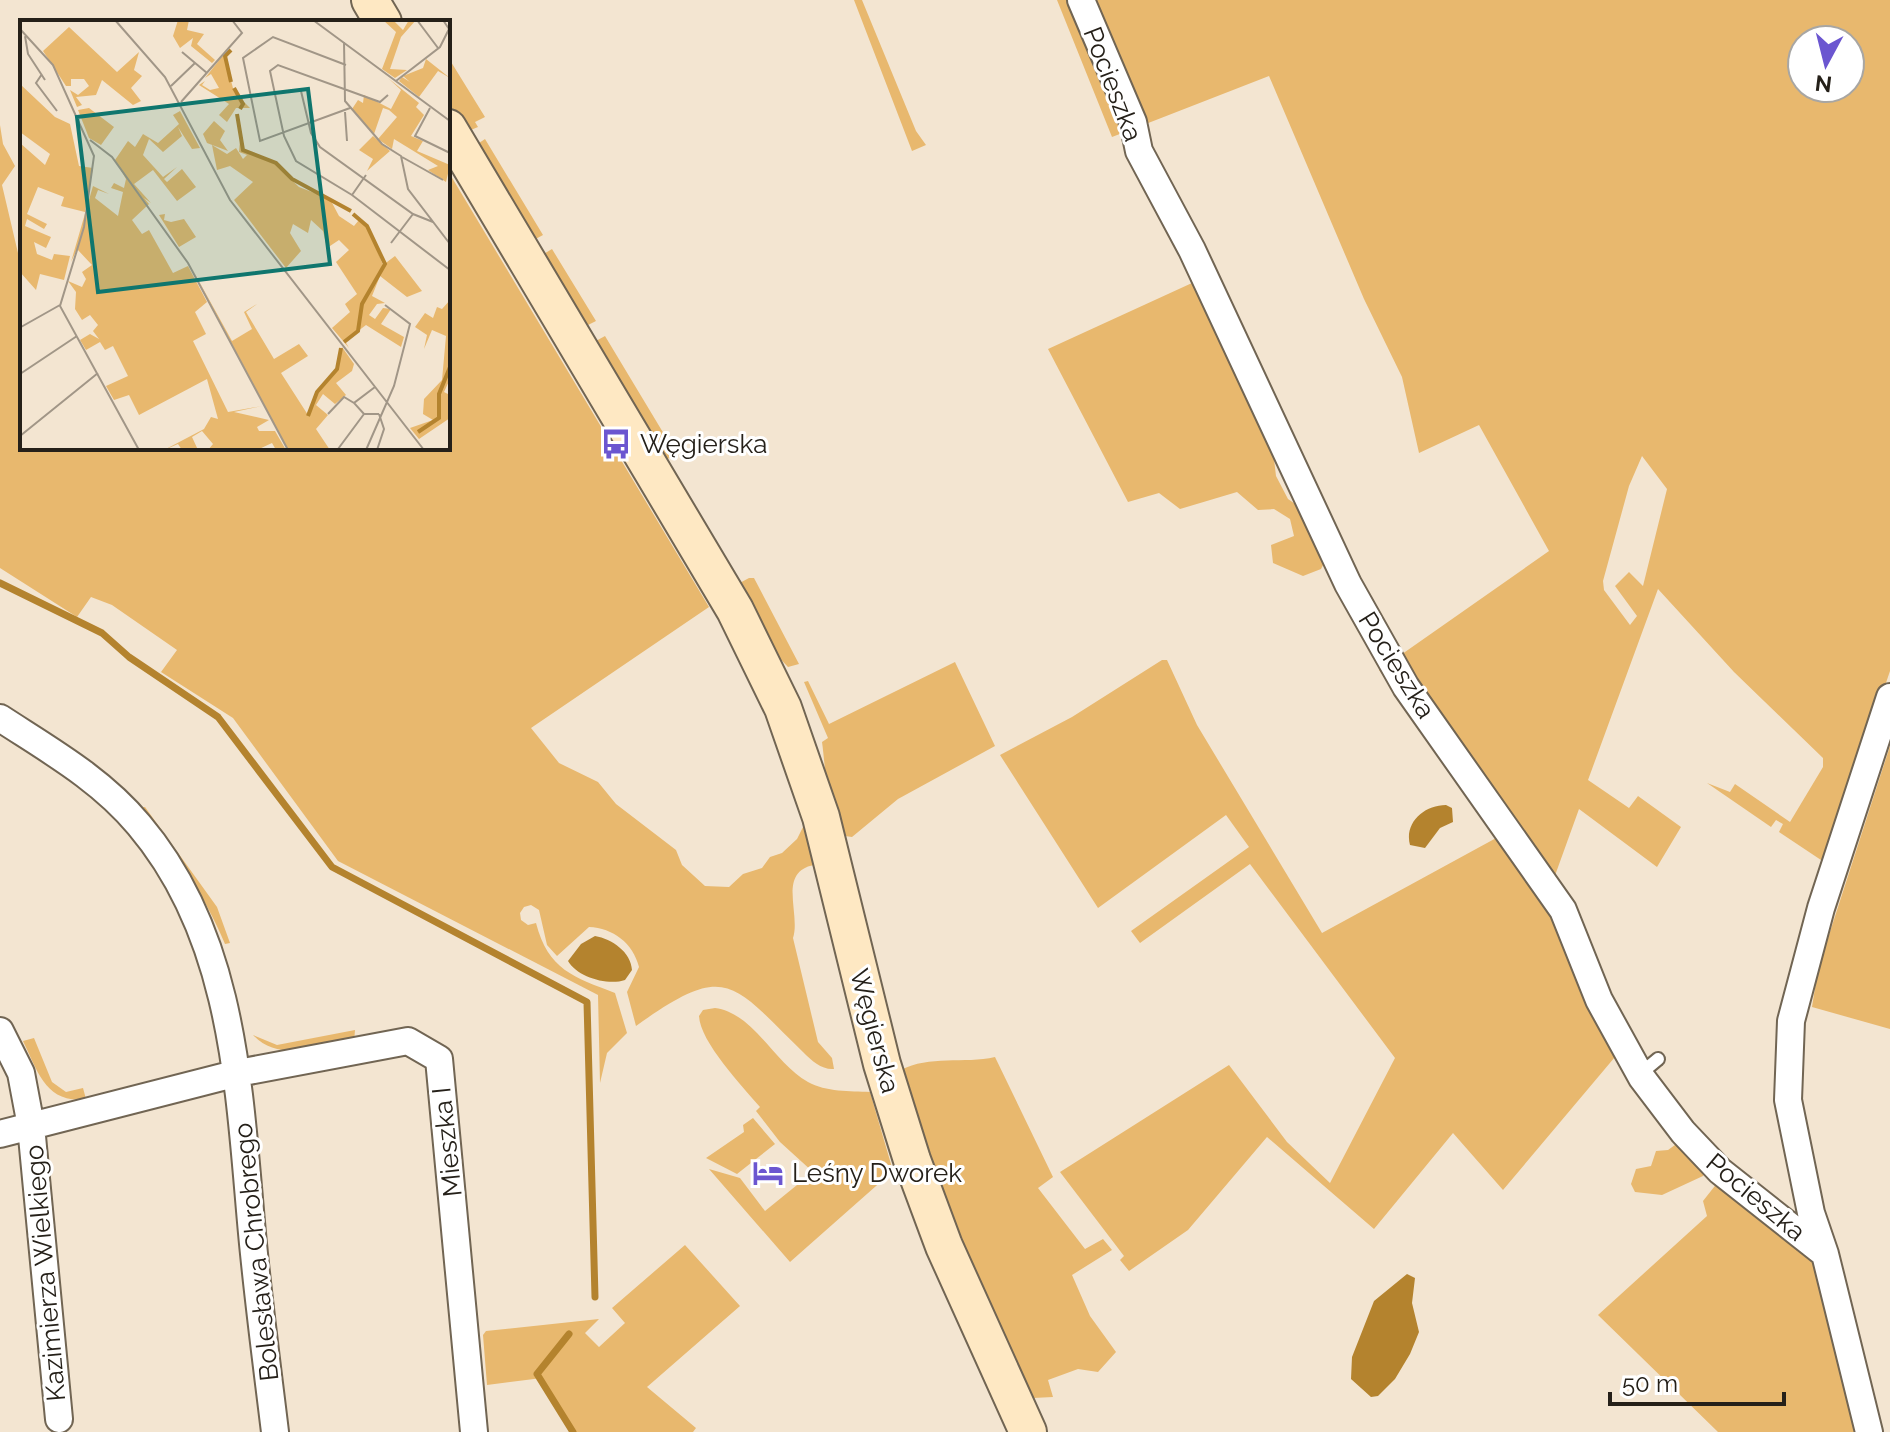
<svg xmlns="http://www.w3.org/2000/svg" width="1890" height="1432" font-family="Raleway,sans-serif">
<rect width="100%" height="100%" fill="#f3e5d1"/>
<path fill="#e8b86e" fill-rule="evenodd" d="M854 0H862L916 131 926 145 912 151Z
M1057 0H1078L1125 132 1112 137Z
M1096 0H1890V671L1865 745 1860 743 1850 778 1853 783 1827 864 1779 832 1783 824 1776 820 1771 827 1707 783 1730 792 1735 784 1790 822 1823 767V758L1734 672 1658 589 1588 780 1629 808 1638 796 1681 827 1657 867 1579 809 1553 881 1395 659 1549 551 1479 425 1419 453 1402 377 1364 299 1269 76 1138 127ZM1802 40H1850V88H1802ZM1642 456 1667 489 1643 586 1629 572 1615 586 1637 616 1630 625 1604 590 1603 581 1629 486Z
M448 57 485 117 475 122 478 127 466 132 448 102Z
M0 125 3 144 15 166 2 185 22 270V448H448V171L709 607 531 728 559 763 598 782 616 804 676 850 682 865 705 886 729 887 743 874 762 868 770 857 782 853 797 839 804 825 814 865C777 872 801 914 793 938L818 1042 832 1058 834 1069C822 1070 812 1061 803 1052 731 982 727 961 636 1026L627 992 639 967C633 943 613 928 589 927L557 956 547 945 539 910 531 905 524 907 520 913 521 920 528 925 536 923C548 970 574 977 615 993L627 1033 607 1053 600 1083 598 995 338 861 233 718 161 672 177 650 112 605 91 597 77 617 0 568Z
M485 139 543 235 532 241 476 145Z
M552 249 596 321 584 327 542 255Z
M1192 283 1274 459 1276 476 1288 499 1301 508 1324 563 1321 569 1303 576 1273 563 1271 545 1294 536 1290 519 1274 509 1258 510 1237 492 1180 509 1159 493 1128 502 1048 349Z
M605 336 676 454 666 460 594 342Z
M749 578H754L799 664 788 667 769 647 736 585Z
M1162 660H1167L1197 725 1322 933 1498 837 1379 670 1384 667 1549 895 1620 1051 1503 1190 1453 1133 1374 1229 1267 1137 1188 1230 1129 1271 1120 1260 1124 1256 1060 1172 1229 1065 1287 1142 1330 1183 1395 1058 1250 864 1140 943 1131 931 1249 847 1226 815 1098 908 1000 755 1072 717Z
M955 662 995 746 898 799 852 837 845 836C826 814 826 770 822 742L828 738 804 682 808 681 829 724Z
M1890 746V1029L1812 1007 1818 969Z
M145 807 217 907 230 943 225 944C204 893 173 851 138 808Z
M715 1008C754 1013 774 1063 808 1082 826 1092 850 1091 870 1092L893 1171 790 1262 709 1169 740 1178 765 1211 813 1172 780 1142 756 1111 760 1107C743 1087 700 1042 699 1016L703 1010Z
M355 1030 354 1042C322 1046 278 1063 253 1035L277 1045Z
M34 1038 52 1082 66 1092 83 1088 86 1099C46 1104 38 1072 23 1041Z
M995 1057 1053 1177 1038 1188 1085 1249 1103 1239 1112 1250 1072 1275 1090 1316 1116 1352 1098 1372 1078 1369 1048 1380 1053 1397 1033 1398 1022 1393 960 1247 901 1070C929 1055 964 1064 995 1057Z
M753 1118 775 1144 737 1174 706 1158 744 1132 743 1125Z
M1674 1134 1707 1169 1703 1176 1662 1195 1635 1192 1631 1184 1636 1169 1651 1166 1656 1151 1668 1150 1675 1145Z
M1718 1182 1811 1251 1859 1432H1718L1598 1315 1707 1216 1703 1201Z
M685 1245 740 1306 647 1387 696 1428 693 1432H576L542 1378 487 1385 483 1335 486 1331 599 1319 585 1333 599 1347 625 1323 612 1308Z"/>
<path fill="#b4832e" d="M1446 805 1452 808 1453 822 1440 828 1425 848 1410 845C1404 823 1424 805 1446 805Z
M595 936C612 939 631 952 632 970L625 980C608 986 577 977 568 961L581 944Z
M1407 1274 1415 1278 1412 1303 1419 1332 1410 1354 1395 1379 1378 1396 1371 1397 1351 1379 1352 1357 1374 1301Z"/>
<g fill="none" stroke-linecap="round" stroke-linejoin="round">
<path stroke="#b4832e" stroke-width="7" d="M0 583 102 633 129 657 218 717 332 867 587 1002 595 1297
M569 1334 537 1374 573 1432"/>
<g stroke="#716553" stroke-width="16">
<path id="lane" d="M1640 1074 1658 1059"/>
</g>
<g stroke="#716553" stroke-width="30">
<path id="street" d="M1081 0 1133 122 1139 151 1192 250 1348 584 1406 687 1563 910 1599 1000 1642 1078 1683 1132 1720 1171 1825 1254
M0 718C49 750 101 779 139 825 235 938 239 1091 252 1233 258 1299 267 1366 275 1432
M0 1031 21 1073 31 1126 59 1419
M0 1134 238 1073 408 1041 439 1059 474 1432
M1869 1432 1825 1254 1811 1213 1788 1100 1791 1021 1821 908 1890 697"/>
</g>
<g stroke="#716553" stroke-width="40">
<path id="secondary" d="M370 0 383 22
M448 128 735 610 783 708 821 817 882 1064 912 1160 944 1246 1028 1432"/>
</g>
<use href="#lane" stroke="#fff" stroke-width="12"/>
<use href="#street" stroke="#fff" stroke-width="26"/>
<use href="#secondary" stroke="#fee8c3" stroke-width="36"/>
</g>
<defs>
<g id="bus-bare" transform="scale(2.4)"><path d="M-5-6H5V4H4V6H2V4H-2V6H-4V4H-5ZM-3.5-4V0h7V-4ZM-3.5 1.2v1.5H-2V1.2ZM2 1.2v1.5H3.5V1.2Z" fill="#6b56d0" stroke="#fff" stroke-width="2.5" paint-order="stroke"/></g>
<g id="hotel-bare" transform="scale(2.4)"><path d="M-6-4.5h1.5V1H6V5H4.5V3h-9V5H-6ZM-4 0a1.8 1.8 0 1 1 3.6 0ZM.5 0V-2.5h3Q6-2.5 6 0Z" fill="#6b56d0" stroke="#fff" stroke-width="2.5" paint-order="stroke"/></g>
</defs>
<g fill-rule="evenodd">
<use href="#bus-bare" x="616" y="444"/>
<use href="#hotel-bare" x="768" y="1173"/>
</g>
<g text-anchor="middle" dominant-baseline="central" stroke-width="6" stroke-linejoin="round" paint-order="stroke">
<g font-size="26" fill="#252019" stroke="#fff">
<text transform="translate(1113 84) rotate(69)">Pocieszka</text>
<text transform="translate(1397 665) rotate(58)">Pocieszka</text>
<text transform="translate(875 1031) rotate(75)">Węgierska</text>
<text transform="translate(447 1142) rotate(-96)">Mieszka I</text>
<text transform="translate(1756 1197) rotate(40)">Pocieszka</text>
<text transform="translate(256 1252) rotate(-96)">Bolesława Chrobrego</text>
<text transform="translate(45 1273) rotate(-95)">Kazimierza Wielkiego</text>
</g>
<g font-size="26" fill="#252019" stroke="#fff" text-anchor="start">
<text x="640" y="444">Węgierska</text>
<text x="792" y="1173">Leśny Dworek</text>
</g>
</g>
<g transform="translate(20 20)">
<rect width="430" height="430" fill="#f3e5d1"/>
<path d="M158 0H169L167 10 184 14 177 24 195 40 192 43 171 26 173 18 160 28 153 16ZM363 0H373L383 10 389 0H396L381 17 370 49 387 50 375 58 362 49 376 12ZM49 7 97 52 119 32 114 50 122 56 111 68 121 81 113 85 82 60 76 75 56 77 62 85 57 87 50 70 58 75 69 66 64 59H51V66H46L23 31ZM204 34 214 72 230 88H216L207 102 199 95 209 84 179 65 185 61 182 65 190 70 199 68 191 54 185 58ZM406 39 430 58 418 51 399 77 379 61 382 57 390 62 383 56 403 48ZM368 58 399 83 396 87 404 95 391 116 403 121 397 131 430 145 426 162 408 150 418 146 374 119 372 129 358 119 377 97 369 90 363 88 354 114 332 89 338 80 343 83 344 75 371 89 381 70ZM0 64 35 97 50 104 59 146 73 148 65 192 41 186 44 177 18 167 7 194 27 204 24 209 7 199 5 206 31 217 26 228 14 222 17 234 32 240 34 234 50 236 44 260 20 254 16 270 0 252V123L25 145 30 134 0 112ZM69 88 94 107 81 125 69 118 58 90ZM160 91 180 128 172 129 158 107 162 116 143 132 129 119 123 135 143 157 157 147 144 159 147 162 162 149 176 167 157 181 133 150 114 164 131 183 124 178 129 184 112 200 122 214 129 210 153 253 168 246 187 282 175 292 186 314 173 321 208 392 242 386 214 392 249 400 237 407 239 411H255L266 430H256L252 423 237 430H188L193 424 182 411 172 417 178 430H162L158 424 144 430 184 409 191 397 198 399 187 359 119 395 109 375 94 380 86 366 108 356 93 326 85 330 80 322 66 330 60 320 70 314 79 319 73 311 78 305 70 295 62 300 55 289 56 272 48 261 62 267 66 259 62 252 72 245 57 229 51 242 73 166 89 174 78 170 75 178 98 196 103 172 91 168 94 163 104 168 106 159 95 140 108 121 115 127 123 114 138 123 159 104 153 95ZM194 101 205 111 200 120 208 131 187 123 183 114ZM353 116 370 131 347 151 353 139 339 130ZM220 120 222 131 255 144 279 167 310 179 319 196 334 206 339 200 347 206 363 245 375 236 402 271 387 277 360 256 352 276 365 283 357 284 349 295 355 299 363 288 371 289 361 304 384 317 381 327 346 305 325 321 329 328 312 308 330 292 325 284 337 274 316 242 329 230 319 220 307 228 303 211 291 200 288 213 273 204 270 213 281 231 266 248 214 180 233 162 210 146 197 150 192 125 207 134 216 128 223 139 227 135 219 132ZM145 194 144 200 151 202 164 199 176 217 159 227 139 195ZM170 245 212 321 232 309 224 292 237 284 226 292 254 339 279 324 288 336 261 353 288 395 297 372 317 349 322 327 334 344 332 351 316 363 326 375 315 384 303 374 296 385 308 395 296 409 310 430H268ZM430 280V359L424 372 430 375V398L399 419 390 408 413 400 403 394 404 379 422 360 426 316 412 310 404 329 407 315 395 307 405 293 413 298 417 287 422 289Z" fill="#e8b86e"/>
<path fill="none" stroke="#b4832e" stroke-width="4" d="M211 62 205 36 211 30M214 68 223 84 220 89M217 94 223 130 256 143 272 159 331 191M324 322 338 311 342 284 365 244 347 206 333 194M288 396 297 372 317 349 321 328M398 412 419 398V374L430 347"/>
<path fill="none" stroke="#a19687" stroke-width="2" d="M95 0 145 57 210 180 404 430M293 0 430 101M397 0 418 28M0 9 33 45 74 136 64 207 40 286 119 430M5 16 8 34 25 60M324 22 325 81 362 124 381 136 388 169 430 224M162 32 187 53M326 45 253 17 223 38 240 121 330 88M22 54 16 63 37 91M376 61 420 27 429 9 423 0M151 66 175 43M281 71 291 113 300 127 393 194 413 202M368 75 360 82 258 45 250 51 264 116 276 141 332 175 430 250M161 82 222 13 212 0M410 88 395 116 430 133M325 92 327 121M70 120 92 137 168 243 268 430M382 137 423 160M332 175 346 155M371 223 393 194M1 307 40 285M0 354 57 316M355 367 334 383 344 394H359M308 394 324 377 334 383M0 416 78 353M318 429 344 394M346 430 374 366 390 304 365 285M357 430 364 409 359 394"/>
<path fill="#0f766e" fill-opacity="0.15" stroke="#0f766e" stroke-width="4" d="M288 69 310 244 78 272 57 97Z"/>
<rect width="430" height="430" fill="none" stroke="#252019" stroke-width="4"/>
</g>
<g transform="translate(1826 64) rotate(187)"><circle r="38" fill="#ffffff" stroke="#a8a6a3" stroke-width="2"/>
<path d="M0-6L14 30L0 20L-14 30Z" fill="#6b56d0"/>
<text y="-12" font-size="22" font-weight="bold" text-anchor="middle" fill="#252019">N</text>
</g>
<path d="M1610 1392v12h174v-12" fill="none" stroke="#252019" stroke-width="4"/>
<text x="1622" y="1392" font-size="24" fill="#252019" stroke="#ffffff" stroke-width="6" paint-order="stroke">50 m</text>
</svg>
